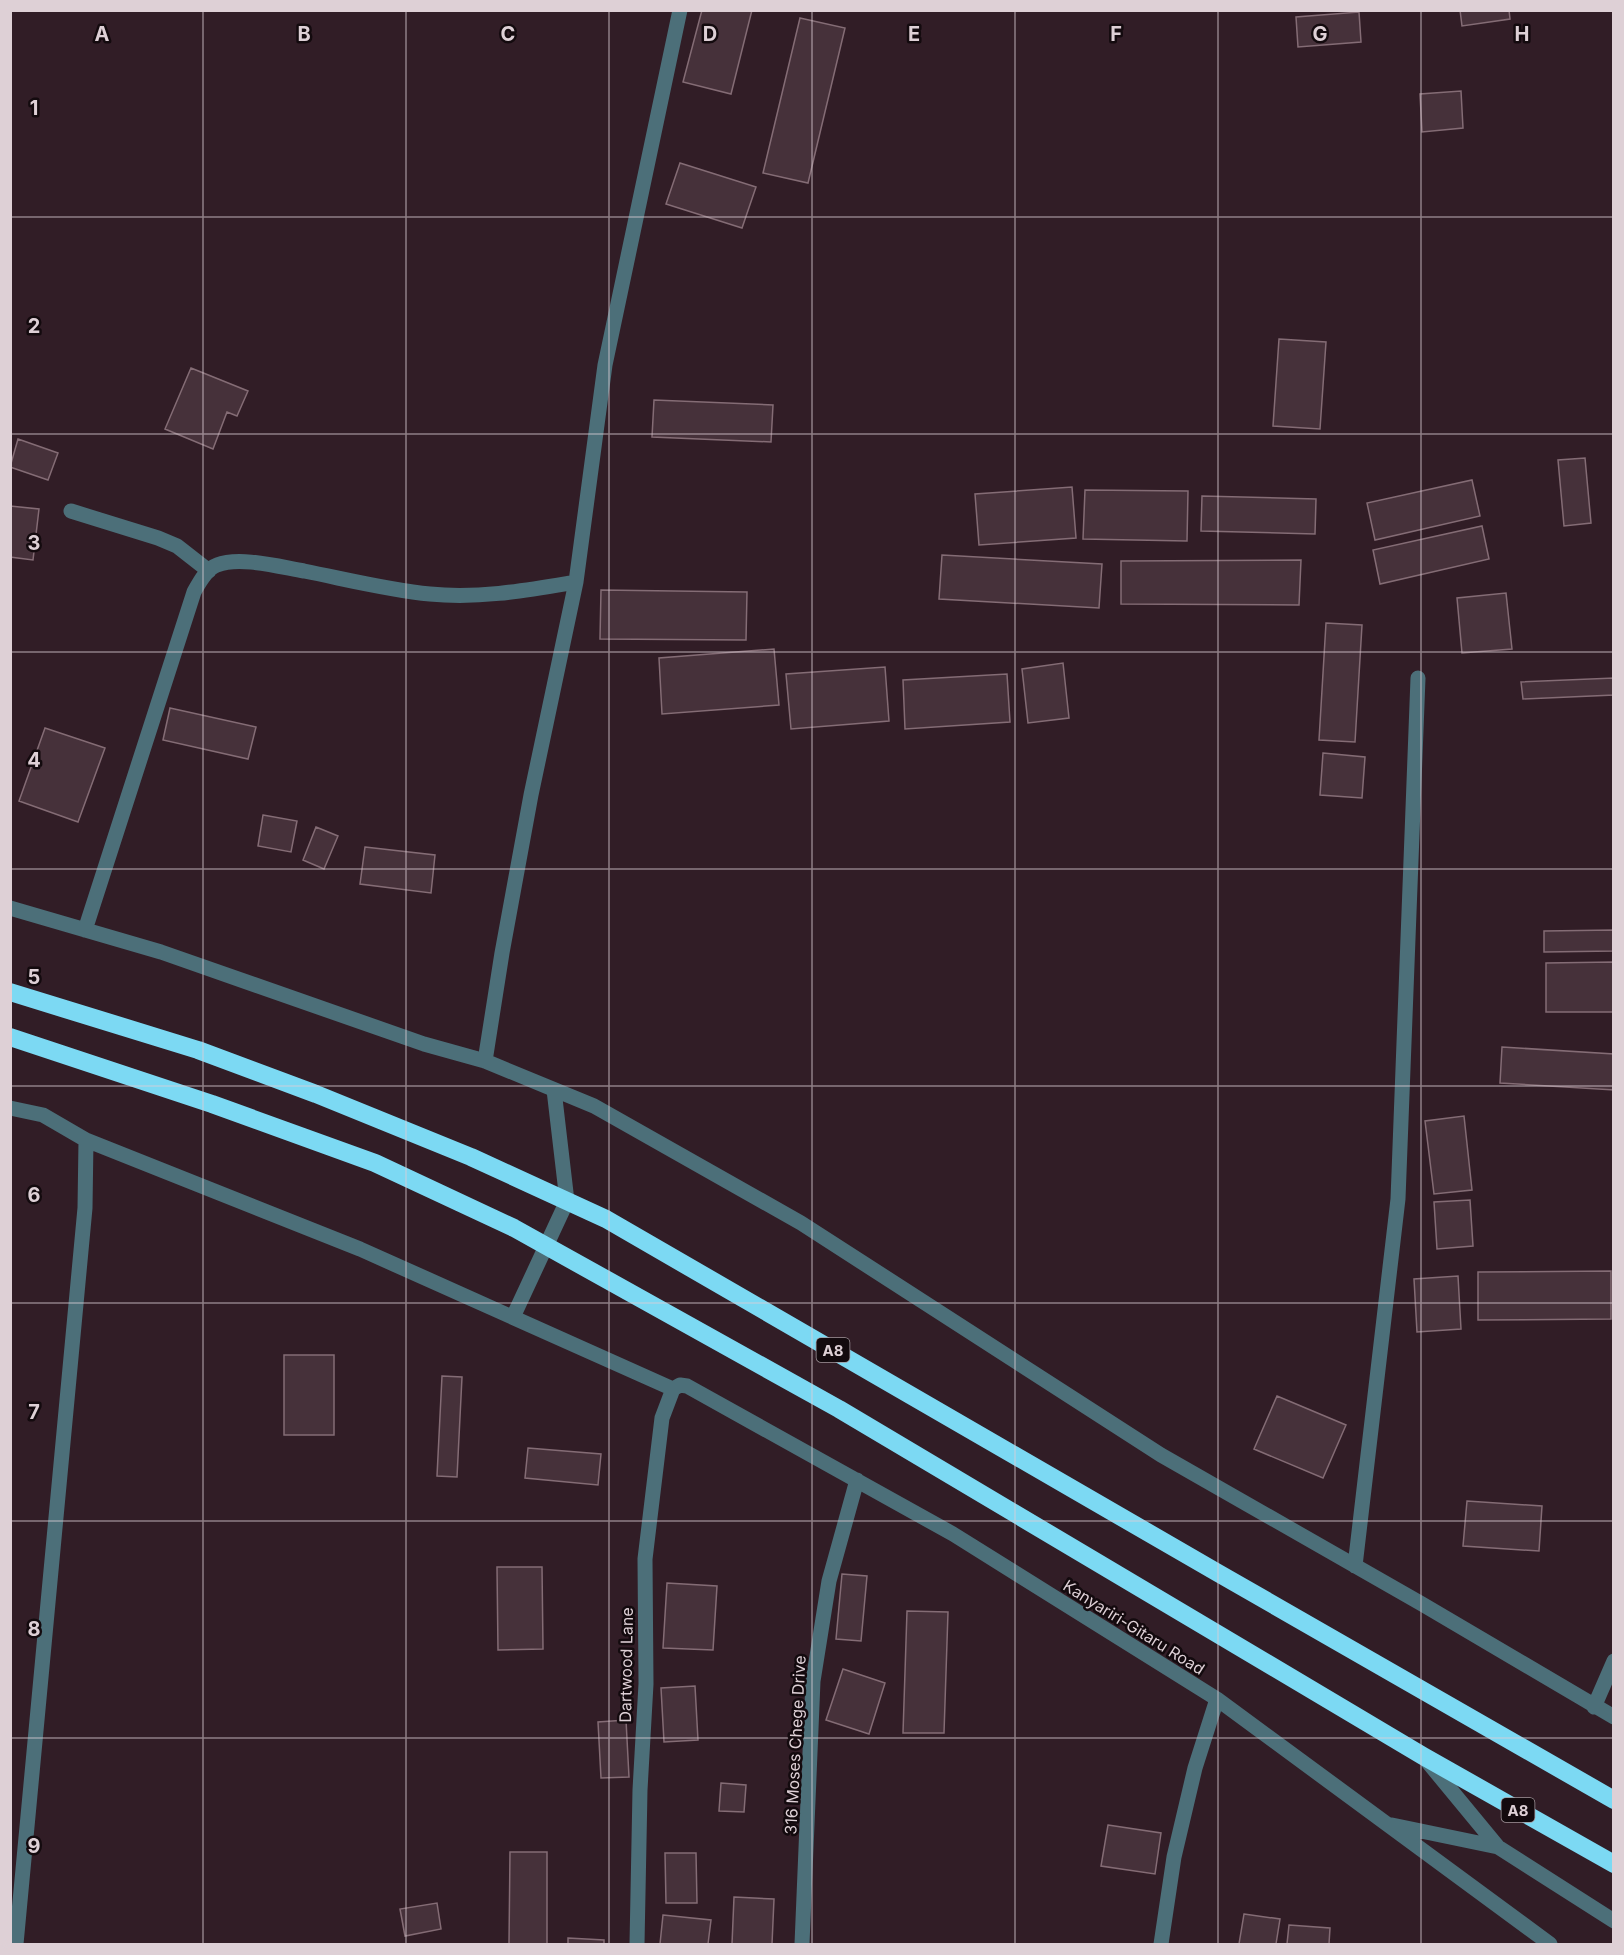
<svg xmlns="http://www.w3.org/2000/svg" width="1624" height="1955" font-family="Inter,sans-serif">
<rect width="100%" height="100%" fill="#311d26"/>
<path fill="#46313a" stroke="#846c75" stroke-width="1.5" d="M702 10H752L731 94 683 82Z
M1460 10H1509L1510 19 1462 26Z
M1359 12 1361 42 1298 47 1296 17Z
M800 18 845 28 808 183 763 173Z
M1461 91 1463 128 1422 132 1420 94Z
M680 163 756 187 742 228 666 204Z
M1279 339 1326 342 1320 429 1273 426Z
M191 368 248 391 237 416 227 412 213 449 165 429Z
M654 400 773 405 771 442 652 437Z
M18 439 58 453 48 480 10 467Z
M1585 458 1591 523 1564 526 1558 460Z
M1472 480 1480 516 1375 540 1367 503Z
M1072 487 1076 538 979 545 975 494Z
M1085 490 1188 491 1187 541 1083 539Z
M1202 496 1316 499 1315 534 1201 531Z
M10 506 39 509 33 560 10 557Z
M1482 526 1489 559 1380 584 1373 550Z
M942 555 1102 564 1099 608 939 599Z
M1301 560 1299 605 1121 604V561Z
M601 590 747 592 746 640 600 639Z
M1506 593 1512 649 1462 653 1457 598Z
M1326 623 1362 625 1355 742 1319 740Z
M774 649 779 705 662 714 659 658Z
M1063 663 1069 718 1028 723 1022 669Z
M885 667 889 721 791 729 786 674Z
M1007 674 1010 722 905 729 903 680Z
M1614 678V695L1523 699 1521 682Z
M170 708 256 727 248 759 163 740Z
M45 728 105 748 78 822 19 801Z
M1323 753 1365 757 1362 798 1320 795Z
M263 815 297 821 291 852 258 846Z
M316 827 338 836 324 869 303 860Z
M365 847 435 855 431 893 360 884Z
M1614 930V951L1544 952V931Z
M1614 962V1012H1546V963Z
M1502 1047 1614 1054V1090L1500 1083Z
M1464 1116 1472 1190 1434 1194 1425 1121Z
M1470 1200 1473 1246 1437 1249 1434 1202Z
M1611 1271V1319L1478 1320V1272Z
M1458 1276 1461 1329 1417 1332 1414 1279Z
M284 1355H334V1435H284Z
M442 1376 462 1377 457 1477 437 1476Z
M1277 1396 1346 1425 1323 1478 1254 1449Z
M528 1448 601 1454 598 1485 525 1478Z
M1467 1501 1542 1506 1539 1551 1463 1546Z
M497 1567H542L543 1649 498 1650Z
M842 1574 867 1576 861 1641 836 1639Z
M667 1583 717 1586 713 1650 663 1648Z
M907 1611 948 1612 944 1733H903Z
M843 1669 885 1683 869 1734 826 1720Z
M695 1686 698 1740 664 1742 661 1688Z
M626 1720 629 1777 601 1778 598 1722Z
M721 1783 746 1785 744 1812 719 1811Z
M1108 1825 1161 1833 1155 1874 1101 1866Z
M510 1852H547V1944H509Z
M665 1853H696L697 1903H666Z
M734 1897 774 1899 772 1944H732Z
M437 1903 441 1929 405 1936 400 1909Z
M1244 1914 1280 1919 1276 1944H1239Z
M663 1915 711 1920 708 1944H660Z
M1289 1925 1330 1928 1329 1944H1287Z
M568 1938 604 1940V1944H568Z"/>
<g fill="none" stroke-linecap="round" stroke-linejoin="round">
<path stroke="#4c6f79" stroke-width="15" d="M71 511 158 538 177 546 209 571
M10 908 161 952 424 1044 485 1061 594 1106 801 1223 1161 1455 1422 1604 1614 1717
M85 930 194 592C199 583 206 569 217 565 240 556 280 567 304 571 345 579 388 590 430 594 480 599 528 590 576 582
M485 1061 502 953 531 795 576 582 605 365 680 10
M10 1108 43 1115 86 1140 85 1208 16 1944
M86 1140 360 1249 673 1389
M513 1317 567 1201 554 1090
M673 1389 680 1385 687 1386 953 1534 1217 1699 1550 1944
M1355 1566 1398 1199 1418 678
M1594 1707 1614 1661
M1427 1761 1498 1847 1614 1921
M1392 1825 1498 1847
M637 1944 640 1790 646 1684 645 1559 662 1418 673 1389
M802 1944 813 1681 829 1581 857 1480
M1161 1944 1174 1857 1195 1768 1217 1699"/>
<path stroke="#7cd9f3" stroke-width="18" d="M10 992 198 1050 316 1094 471 1157 606 1219 1218 1573 1614 1800
M10 1037 212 1104 375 1163 514 1228 839 1409 1423 1756 1614 1864"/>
</g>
<path fill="none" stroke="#ded0d6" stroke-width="1.5" stroke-opacity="0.55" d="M203 10V1944M406 10V1944M609 10V1944M812 10V1944M1015 10V1944M1218 10V1944M1421 10V1944M10 217H1614M10 434H1614M10 652H1614M10 869H1614M10 1086H1614M10 1303H1614M10 1521H1614M10 1738H1614"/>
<g text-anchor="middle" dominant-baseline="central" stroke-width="5" stroke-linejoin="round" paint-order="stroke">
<g fill="#130a0e" stroke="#a1959a" stroke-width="1.5">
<rect x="816.5" y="1338" width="33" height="24" rx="4.5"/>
<rect x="1501.5" y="1798" width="33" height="24" rx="4.5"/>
</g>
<g font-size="15" font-weight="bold" fill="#ded0d6">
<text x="833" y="1350">A8</text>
<text x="1518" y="1810">A8</text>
</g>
<g font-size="16" fill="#ded0d6" stroke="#130a0e">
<text transform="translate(1134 1627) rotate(32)">Kanyariri-Gitaru Road</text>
<text transform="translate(626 1665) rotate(-89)">Dartwood Lane</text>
<text transform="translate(795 1745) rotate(-87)">316 Moses Chege Drive</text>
</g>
</g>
<g font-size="20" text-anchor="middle" font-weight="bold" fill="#ded0d6" stroke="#130a0e" stroke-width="5" stroke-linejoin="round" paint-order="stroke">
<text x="102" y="41">A</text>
<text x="304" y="41">B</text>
<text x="508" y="41">C</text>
<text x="710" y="41">D</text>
<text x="914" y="41">E</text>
<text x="1116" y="41">F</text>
<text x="1320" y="41">G</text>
<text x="1522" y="41">H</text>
<text x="34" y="115">1</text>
<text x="34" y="333">2</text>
<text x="34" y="550">3</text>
<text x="34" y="767">4</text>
<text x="34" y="984">5</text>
<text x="34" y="1202">6</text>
<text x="34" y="1419">7</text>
<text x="34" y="1636">8</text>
<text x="34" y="1853">9</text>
</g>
<rect width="1624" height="1955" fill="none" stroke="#ded0d6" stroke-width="24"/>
</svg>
